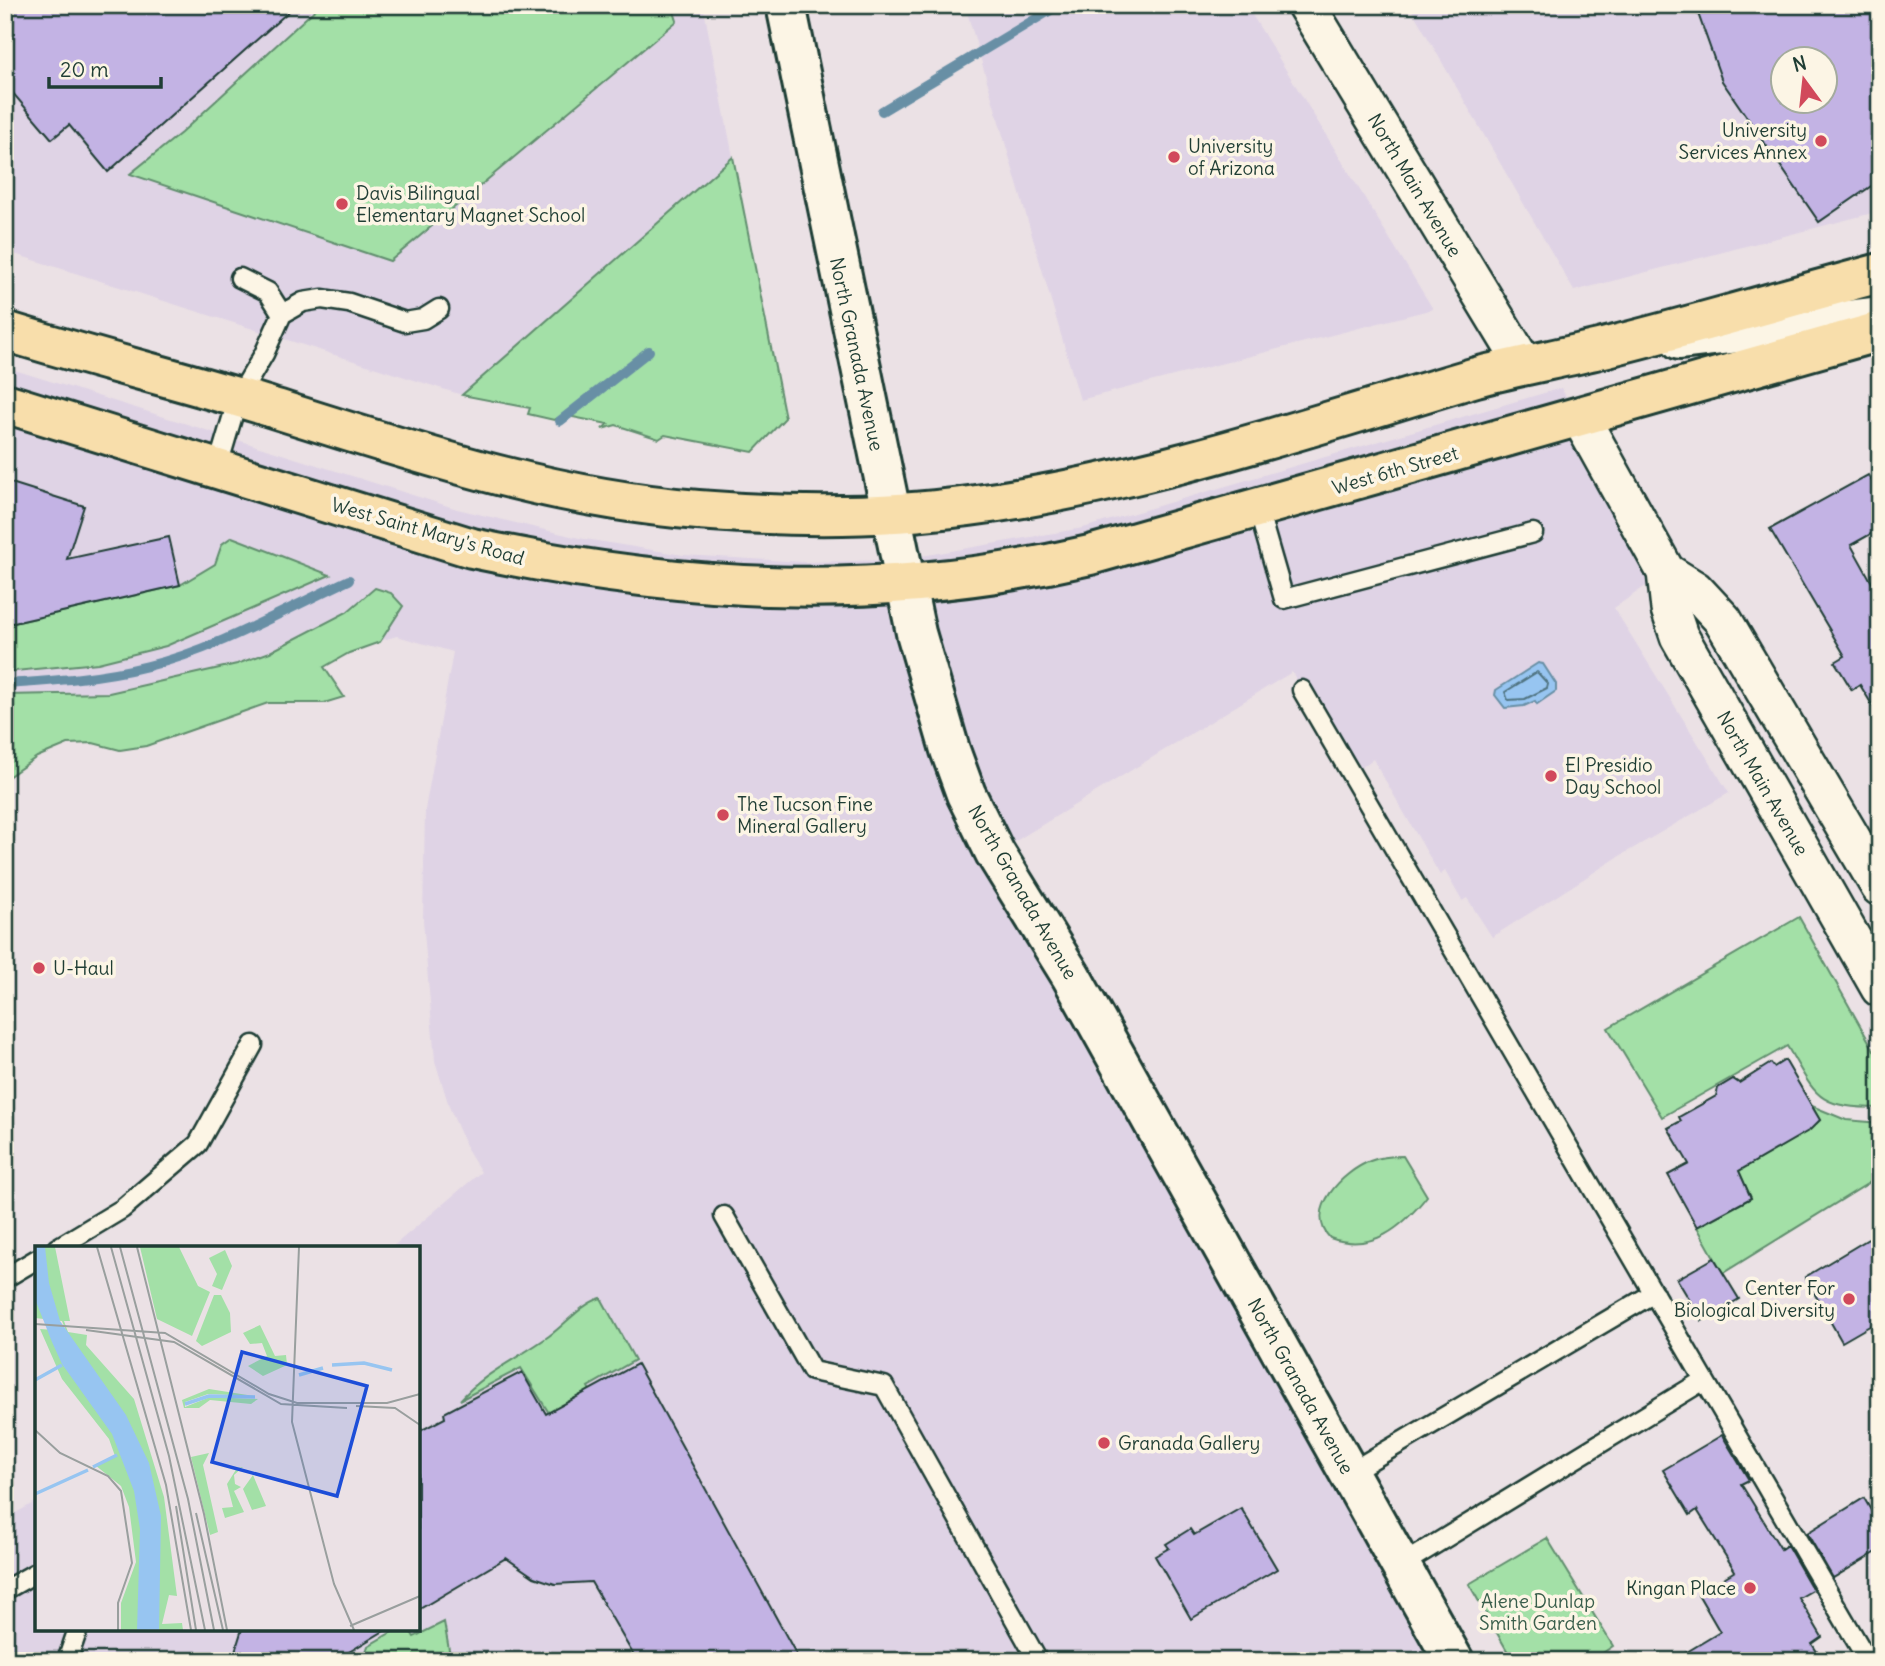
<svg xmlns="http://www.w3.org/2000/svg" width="1885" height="1666" font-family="Delius,sans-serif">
<rect width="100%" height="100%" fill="#ebe1e5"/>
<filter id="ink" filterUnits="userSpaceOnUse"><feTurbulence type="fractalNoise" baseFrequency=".0143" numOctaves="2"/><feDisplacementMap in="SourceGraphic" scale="14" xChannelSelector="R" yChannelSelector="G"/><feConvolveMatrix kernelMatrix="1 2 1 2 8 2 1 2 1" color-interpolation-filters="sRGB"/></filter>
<g filter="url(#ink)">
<path fill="#dfd3e5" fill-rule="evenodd" d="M5 5H703L733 157 462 395 5 251Z
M965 5H1246L1433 309 1080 400Z
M1409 5H1880V211L1574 291ZM1784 60H1826V102H1784Z
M5 367 457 509 579 538 683 555 804 562 899 560 1083 528 1561 388 1666 572 1614 608 1729 793 1618 857 1492 937 1467 898 1462 901 1445 871 1440 875 1373 759 1351 775 1292 672 996 853 1441 1661H5V1519L37 1501V1629H418V1248H391L481 1172 469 1153 450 1109 435 1061 423 920 425 810 453 652 397 636 131 710 5 730Z"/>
<path fill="#a3e0a7" stroke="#618e6e" stroke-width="2" d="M320 5H672L677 21 390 261 130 174 181 133Z
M733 157 785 418 753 452 665 435 659 439 616 425 602 429 608 424 563 415 554 420 528 414 530 408 462 395Z
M232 537 330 575 166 646 98 663 5 672V625L180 585 215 564 222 544Z
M375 588 391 593 403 606 380 642 349 653 324 667 344 697 324 703H268L146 746 120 750 93 743 68 744 37 757 5 779V695L109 693 237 664 270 652 347 612Z
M1799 917 1880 1061V1108C1815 1108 1816 1095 1787 1046L1662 1117 1608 1028Z
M1812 1106 1846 1120 1880 1123V1176L1723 1273 1697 1227 1751 1198 1739 1171 1809 1130 1820 1120Z
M1403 1156 1427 1196C1402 1228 1372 1253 1330 1238 1304 1210 1343 1172 1370 1161 1380 1157 1392 1156 1403 1156Z
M601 1298 635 1360 588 1387 593 1396 554 1421 521 1368 460 1400C485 1372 519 1358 549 1336 566 1324 581 1304 601 1298Z
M1547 1538 1613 1646 1591 1661H1513L1469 1584Z
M444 1622 451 1661H363L368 1646 397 1629H409L414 1637Z"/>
<path fill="#97c5f1" stroke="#678fa5" stroke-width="2" d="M1538 663 1543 664 1556 684V691L1537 704 1535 701 1524 706 1505 708 1495 695 1496 690Z"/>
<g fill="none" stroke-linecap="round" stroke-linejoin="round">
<path stroke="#4f7380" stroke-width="2" d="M1537 672 1548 684 1547 688 1525 699 1508 700 1505 692Z"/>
<path stroke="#678fa5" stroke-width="10" d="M882 111 1059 5
M560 421 649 351
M5 684C53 681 101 678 148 666 218 649 284 610 349 580"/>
</g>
<path fill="#c3b3e4" stroke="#1f3d34" stroke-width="2" fill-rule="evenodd" d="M5 5H296L108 172 69 125 52 139 5 84Z
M1695 5H1880V180L1819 222 1722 81ZM1783 60H1825V102H1783Z
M1868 475 1880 494V529L1851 545 1880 597V718L1860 685 1852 690 1835 662 1845 656 1770 529Z
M5 481 84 506 67 559 169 537 180 585 5 625Z
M1785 1060 1820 1120 1810 1130 1739 1171 1751 1198 1697 1227 1668 1175 1689 1164 1668 1128 1681 1121 1679 1117 1716 1096 1718 1088 1733 1079 1739 1083 1771 1063 1774 1067Z
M1880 1232V1320L1842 1342 1805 1277Z
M1714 1258 1739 1299 1702 1321 1677 1279Z
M637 1364 800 1661H637L591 1582 555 1584 534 1577 506 1558 418 1610V1432L445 1418 444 1413 522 1372 546 1414Z
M1722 1435 1749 1480 1741 1484 1781 1549 1787 1545 1813 1590 1799 1598 1822 1637 1812 1644 1823 1661H1672L1720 1632 1698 1594 1735 1571 1697 1510 1690 1515 1663 1470Z
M1864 1498 1880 1526V1550L1833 1578 1807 1533Z
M1241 1508 1277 1569 1191 1619 1155 1556 1169 1548 1166 1544 1190 1529 1194 1535Z
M242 1629H387L334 1661H232Z"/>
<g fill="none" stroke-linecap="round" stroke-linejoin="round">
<g stroke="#1f3d34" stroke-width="23">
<path id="lane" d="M240 278 268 292 282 314
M217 469 238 398 264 354 282 314 303 302 322 299 349 303 405 322 423 319 439 309
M1258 509 1284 599 1533 533
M1302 690 1868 1661
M724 1216 812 1371 884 1386 1038 1661
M57 1248 122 1209 198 1144 253 1045
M5 1278 37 1259
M1349 1473 1654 1293
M1401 1565 1704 1380
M5 1590 37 1572
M67 1661 78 1629"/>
</g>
<g stroke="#1f3d34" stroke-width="42">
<path id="street" d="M1306 5 1524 365
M1580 417 1666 572 1670 609 1679 636 1880 988
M1666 572 1695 590 1723 620 1880 887"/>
</g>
<g stroke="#1f3d34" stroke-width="44">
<path id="secondary" d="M786 5 916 633 950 750 966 794 995 853 1071 976 1454 1661
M1680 340 1880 316"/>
</g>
<g stroke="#1f3d34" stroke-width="44">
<path id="primary" d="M5 331C89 357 173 378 257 403 402 448 545 498 698 510 787 517 881 518 969 506 1142 484 1310 426 1476 377 1517 366 1558 359 1599 349 1693 326 1786 298 1880 273
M5 403 472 548C683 592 879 604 1090 555L1880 331"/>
</g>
<use href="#lane" stroke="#fcf5e5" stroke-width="18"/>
<use href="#street" stroke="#fcf5e5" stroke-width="37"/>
<use href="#secondary" stroke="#fcf5e5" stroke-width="38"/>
<use href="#primary" stroke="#f8deab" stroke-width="38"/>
</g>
</g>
<g fill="#d1495b" stroke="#fcf5e5" stroke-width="2.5">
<circle cx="1821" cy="141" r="7"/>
<circle cx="1174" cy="157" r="7"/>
<circle cx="342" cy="204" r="7"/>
<circle cx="1551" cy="776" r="7"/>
<circle cx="723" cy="815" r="7"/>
<circle cx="39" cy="968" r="7"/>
<circle cx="1849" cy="1299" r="7"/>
<circle cx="1104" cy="1443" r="7"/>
<circle cx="1750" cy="1588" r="7"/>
</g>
<g text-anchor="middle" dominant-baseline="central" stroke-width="7" stroke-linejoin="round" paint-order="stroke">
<g font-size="19" fill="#1f3d34" stroke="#fcf5e5" text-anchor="start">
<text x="1807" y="130" text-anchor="end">University<tspan x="1807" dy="22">Services Annex</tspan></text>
<text x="1188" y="146">University<tspan x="1188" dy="22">of Arizona</tspan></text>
<text x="356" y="193">Davis Bilingual<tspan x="356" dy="22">Elementary Magnet School</tspan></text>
<text x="1565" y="765">El Presidio<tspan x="1565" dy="22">Day School</tspan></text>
<text x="737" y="804">The Tucson Fine<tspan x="737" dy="22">Mineral Gallery</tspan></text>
<text x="53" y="968">U-Haul</text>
<text x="1835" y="1288" text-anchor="end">Center For<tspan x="1835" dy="22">Biological Diversity</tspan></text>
<text x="1118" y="1443">Granada Gallery</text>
<text x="1736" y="1588" text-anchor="end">Kingan Place</text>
</g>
<g font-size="19" fill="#1f3d34" stroke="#fcf5e5">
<text transform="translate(1415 185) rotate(59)">North Main Avenue</text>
<text transform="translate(857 354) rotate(78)">North Granada Avenue</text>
<text transform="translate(1395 470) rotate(-16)">West 6th Street</text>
<text transform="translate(428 531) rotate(16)">West Saint Mary's Road</text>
<text transform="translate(1763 783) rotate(60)">North Main Avenue</text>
<text transform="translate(1023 892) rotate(60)">North Granada Avenue</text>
<text transform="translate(1301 1386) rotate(61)">North Granada Avenue</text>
</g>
<g font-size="19" fill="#395e4b" stroke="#fcf5e5">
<text x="1538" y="1601">Alene Dunlap<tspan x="1538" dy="22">Smith Garden</tspan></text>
</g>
</g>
<g transform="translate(35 1246)">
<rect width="385" height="385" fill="#ebe1e5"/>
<path d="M0 1H20L35 75H29L33 86 52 89 51 99 99 153 129 251 142 350 134 349 127 378 147 377 148 384H86V357L101 316 94 261 86 240 60 219 80 210 74 193 27 133 5 83 31 85 27 75 0 72ZM105 1H144L163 40 175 46 157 90 122 73ZM190 4 197 20 187 44 177 40 182 28 174 12ZM179 49H186L195 67 196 86 167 100 161 95ZM225 79 240 110 251 109 252 119 228 130 213 120 232 110 227 97 215 98 208 87ZM174 143 219 150 173 148 150 156V161L175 151 223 153 216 158 175 154 164 162H149L147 154ZM174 207 168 219 183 286 175 289 156 211ZM208 221 199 229 200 238 206 241 199 245 209 266 190 272 187 262 198 261 192 238 202 222ZM218 229 231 260 217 264 208 243Z" fill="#a3e0a7"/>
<path d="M0 1H10L14 37 25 75 91 169 114 217 126 270 124 384H102L105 283 99 245 77 188 27 118 17 96 0 53Z" fill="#97c5f1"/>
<path fill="none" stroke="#97c5f1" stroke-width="3.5" d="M297 119 329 117 357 124M264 129 288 122M0 134 27 119M150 158 174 150 220 151M58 221 82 209M0 248 53 224"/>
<path fill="none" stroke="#999f9e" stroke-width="2" d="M62 1 131 239 156 384M76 1 134 210 170 384M85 1 153 253 179 384M102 1 169 268 192 384M264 1 257 176 299 338 319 384M0 78 130 87 234 148 262 157H352L385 148M51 84 139 96 246 158 312 162M321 160 360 162 385 179M0 184 25 207 73 230 86 245 97 317 83 357V384M141 260 161 384M161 267 188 384M315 380 385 350"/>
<path fill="#1d4ed8" fill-opacity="0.15" stroke="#1d4ed8" stroke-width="3.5" d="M207 106 332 140 302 250 177 216Z"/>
<rect width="385" height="385" fill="none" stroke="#1f3d34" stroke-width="3.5"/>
</g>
<rect width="1885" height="1666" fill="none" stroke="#fcf5e5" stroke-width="28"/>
<rect x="14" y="14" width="1857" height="1638" fill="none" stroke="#1f3d34" stroke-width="2.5" filter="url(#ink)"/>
<g transform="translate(1804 80) rotate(345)"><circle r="33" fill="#fcf5e5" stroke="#a4ab9e" stroke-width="2"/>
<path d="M0-5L12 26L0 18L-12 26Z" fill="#d1495b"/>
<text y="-10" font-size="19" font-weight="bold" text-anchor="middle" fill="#1f3d34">N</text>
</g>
<path d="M49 77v10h112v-10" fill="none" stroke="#1f3d34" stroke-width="3.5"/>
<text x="60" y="77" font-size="21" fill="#1f3d34" stroke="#fcf5e5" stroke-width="5" paint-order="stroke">20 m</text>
</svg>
